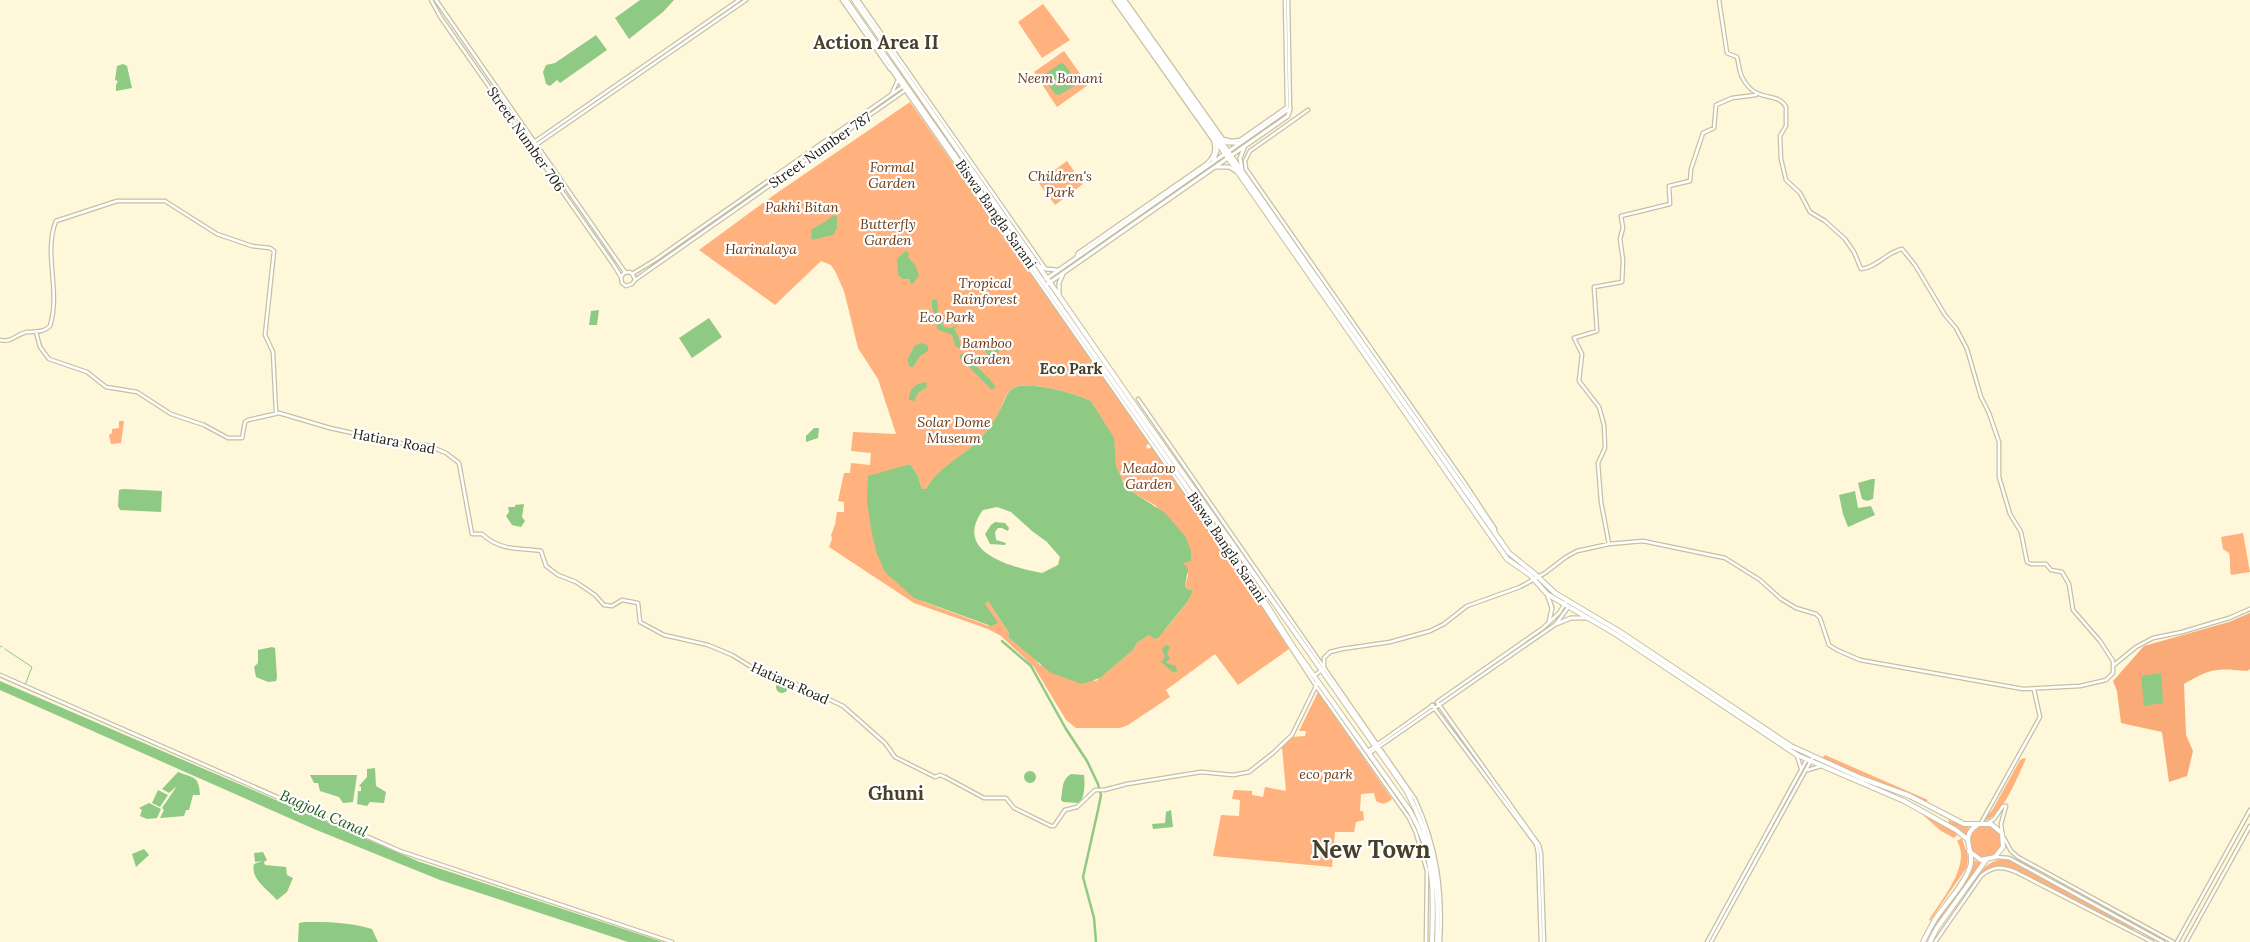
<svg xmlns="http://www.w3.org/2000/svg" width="2250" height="942" font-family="Lora,serif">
<rect width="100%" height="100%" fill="#fef7d9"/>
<path fill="#ffb17e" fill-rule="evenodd" d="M1043 4 1070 40 1042 58 1018 22Z
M1064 51 1088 85 1057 107 1034 72Z
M910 102 1149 443 1146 446 1148 449 1152 447 1254 594 1289 649 1238 685 1215 654 1166 690 1170 697 1128 725 1120 728H1076L1066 720 1034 667 1001 636 988 629 914 603 829 547 832 539 831 535 835 525 837 512H844V502L838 501 844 473H850L851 463 870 465 871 453 851 451 853 432 896 434 878 379 858 348 844 291 835 271 831 265 821 261 775 305 699 250 774 195ZM1019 386C1042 384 1071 392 1091 401L1113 438 1116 466 1119 476 1134 493 1156 506 1188 575 1185 587 1189 590H1192L1188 601 1165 630 1149 635 1137 643 1133 650 1096 681 1040 665 1030 654 1008 637 1009 633 988 601 985 604 989 626 924 602 912 595 901 467 910 464 918 476 922 489H926C938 466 966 456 982 437 989 428 996 418 1001 408 1006 397 1006 390 1019 386Z
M1067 161 1083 184 1055 205 1038 182Z
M119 421H124L121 443 111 444 109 435 112 433V429L119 428Z
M2243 533 2250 572 2231 575C2229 567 2231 560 2229 553L2223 549 2221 537Z
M1318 692 1392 799C1386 804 1383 805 1376 801L1374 793 1361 794 1360 811H1363L1364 820 1356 822 1354 832H1335L1332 867 1213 856 1221 815 1239 816 1240 800 1232 799 1234 790 1252 791V795L1263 797 1265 787 1286 791 1282 747 1291 737 1305 736 1306 731H1299Z
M1825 755 1928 800 1926 802 1913 795 1862 776 1822 758Z
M2024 758 2026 759C2018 775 2002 819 1983 821L1993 809 2020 760Z
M1922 814 1958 833V834L1954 838 1941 831Z
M1948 820 1970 828 1966 835 1949 823Z
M1968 841a17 17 0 1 1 34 0a17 17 0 1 1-34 0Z
M1962 838 1968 857 1967 867 1930 921 1929 920C1941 900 1972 865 1957 841Z
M2008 859 2134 929 2133 930 2005 866 1989 868 1966 892C1977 876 1986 858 2008 859Z
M1973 860 1982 863 1934 932 1931 930 1965 880Z"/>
<path fill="#f9aa76" d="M2250 613V669L2247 671C2216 668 2211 668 2184 684L2186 735 2193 751 2187 776 2169 782 2162 732 2121 723 2117 691 2113 681 2144 646 2229 622Z"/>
<path fill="#8eca83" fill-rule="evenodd" d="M640 0H674L663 12 629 39 615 18Z
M596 35 607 50 560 83 557 80 550 86 546 84 543 72 546 65 555 63Z
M1061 63 1064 64 1076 80 1074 86 1059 95 1055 94 1044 78 1045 74Z
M123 64 127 66 132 88 116 91V85L118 81 115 80 117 66Z
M833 215 837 217V228L833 235 812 240 811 230C818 225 827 222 833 215Z
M905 251 909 253 908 257 915 265 919 275 913 284 910 283V279H903L898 275 897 259Z
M937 299 938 311 944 327 952 328 959 323 954 329 959 338 961 348 956 347 952 335 937 329C937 319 931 312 932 300Z
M599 310 597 325H589L591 311Z
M709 318 722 337 692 358 679 338Z
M988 338 997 339 1001 345 998 353 992 357 987 355 985 349 988 348 992 352 995 349 996 345 991 342 988 346H985Z
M923 343 928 346V351L920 356 913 367H910L907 360 915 345Z
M962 353C973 363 986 374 996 387L992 390 959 357Z
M926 382 927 387 918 393 914 401 909 400C909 388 915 384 926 382Z
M1019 386C1042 384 1071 392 1091 401L1114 438 1116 466 1123 482 1134 493 1165 513 1185 536 1191 551V561L1183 563 1188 568 1185 587 1189 590H1193L1188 601 1159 637 1155 639 1149 635 1137 643 1133 650 1100 678 1082 684 1051 673 1008 637 1009 633 988 601 985 604 998 623 991 626 914 598 885 572 877 554 872 534 867 501 868 476 910 464 918 476 922 489H926C938 466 965 456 982 437 989 428 996 418 1001 408 1007 397 1006 390 1019 386ZM997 507 1011 512 1032 531 1047 542 1060 557 1058 565 1042 573C1011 567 952 552 983 510Z
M814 428H819L818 438 806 442V436Z
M1872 479H1875L1873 499 1867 501 1862 499 1858 483Z
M123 489 162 491 161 512 120 510 118 506 119 490Z
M1855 491 1858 508 1871 506 1875 515 1848 527 1843 514 1839 495Z
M524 504 522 517 525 521 521 527 512 525 506 516 509 512 508 507H515V505Z
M995 522 1005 523 1009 528 1008 531 1002 528H998L995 532 996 540 1006 543 1005 545 990 544 985 534 991 525Z
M1168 645 1170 647 1167 654 1170 658 1166 663 1176 666 1177 671 1174 673 1161 662 1165 657 1162 650 1164 646Z
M272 647 275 648 277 677 276 681 268 682 256 677 254 667 258 663V650Z
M2161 673 2163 703 2144 706 2141 676Z
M776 687a6 6 0 1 1 12 0a6 6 0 1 1-12 0Z
M0 681 420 862 663 942H628L440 880 314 829 0 690Z
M375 768 376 786 386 792 384 803 370 802 367 806 357 804 358 791H361V787L359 786 367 777V769Z
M1024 777a6 6 0 1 1 12 0a6 6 0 1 1-12 0Z
M178 772C194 778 199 776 200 795H193L189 810H186L184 816 160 818 164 810 162 808 177 786 169 793 162 789Z
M1071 774 1084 775C1085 783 1085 797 1079 803L1063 802 1061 800C1063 790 1061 780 1071 774Z
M310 775H357L353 802 343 803 339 797 320 791 318 783H314Z
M158 790 168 795 160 807 152 803Z
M149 803 161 809 157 818 147 819 140 816 142 810 139 808Z
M1171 810 1173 827 1153 829 1152 824 1165 823 1166 812Z
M144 849 149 855 136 867 132 854Z
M263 852 267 860 264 862 265 865 286 867 287 875 293 878 287 892 277 900C268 890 250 879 254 864L262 861 255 862 254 853Z
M304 922C327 922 350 922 372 929L378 942H298L299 923Z"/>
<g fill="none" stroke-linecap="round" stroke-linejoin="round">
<path stroke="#8eca83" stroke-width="1" d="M0 646 2 647
M5 649 32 667 25 685"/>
<path stroke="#8eca83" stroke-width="2.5" d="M1002 641 1031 666 1066 729 1087 761 1098 784 1101 795 1098 810 1083 877 1094 918 1096 942"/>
<g stroke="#c6c0a3" stroke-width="5">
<path id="tertiary" d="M431 0 441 18 613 264 621 277 622 283 626 286 632 284 635 280 907 89
M436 0 625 272
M842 0 890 69
M858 0 1045 268
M1125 0 1223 139 1232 141 1240 140 1287 107
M1285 0 1287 107
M1288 0 1290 109
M890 68 1250 585 1316 686 1409 818 1416 833 1427 871 1426 942
M892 93 898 80
M1308 110 1250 151 1245 161 1246 169 1464 482 1495 529V533
M534 142 739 0
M536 145 746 0
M1077 256 1078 253 1206 164C1213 158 1217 150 1213 140L1114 0
M632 274 655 260 902 87
M621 277 624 273 630 272 633 275 635 280
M36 332 40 347 49 359 87 372 106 387 137 392 171 414 204 425 228 438H242L245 422 248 420 279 413 330 428 384 440 405 444 427 445 446 453 459 463 472 534H482C500 551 519 548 541 551L546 566 558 575 576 582 595 595 604 605 612 606 622 600 638 603 640 622 664 635 708 645 732 655 763 674 779 676 843 706 885 743 895 757 935 777 940 775 945 777 984 798H1006L1014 808 1051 826H1054L1065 810 1077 807 1095 790H1104L1127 784 1201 772 1233 775 1249 772 1273 753 1292 735 1318 682
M0 340C12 343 16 334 27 332 36 331 43 333 50 326 61 291 43 253 56 221L117 201H165L217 234 252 246 270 248 274 251 265 335 273 352 276 412
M1138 399 1415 799C1437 846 1443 891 1440 942
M1609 544 1601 502 1598 463 1605 448 1604 425 1599 407 1579 381 1582 354 1574 338 1597 331 1594 287 1622 282 1623 260 1620 239 1623 228 1621 216 1670 204 1669 186 1690 181 1691 169 1703 133 1714 128 1716 105 1732 98 1756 95
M2114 665 2136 647 2153 638 2182 632 2229 618 2250 609
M0 675 400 851 672 942
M1314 676 1324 668V658L1330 652 1342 649 1390 642 1430 631 1444 624 1467 606 1520 587 1545 573 1566 557 1577 551 1609 544 1643 541 1725 558 1760 580 1781 599 1796 608 1816 614 1820 618 1829 645 1837 650 1860 660 2023 689 2080 686 2106 680 2113 673V661L2100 641 2073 610 2069 584 2062 572 2051 570 2046 564H2031L2027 562 2021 532 2010 514 1999 477V442L1989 413 1981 397 1967 349 1956 328 1945 315 1915 265 1902 249C1887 252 1876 268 1861 269L1854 252 1845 239 1825 221 1810 212 1800 193 1786 180 1781 159 1780 136 1786 126V107C1777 90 1756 105 1742 77 1739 71 1739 64 1737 57L1727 53 1719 0
M1437 702 1539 845 1541 853 1544 942
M1437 702 1543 628 1559 613 1567 600
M1432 705 1536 844 1538 853 1541 942
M1368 751 1433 705
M1370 753 1556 624 1569 606
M1797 756 1801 768
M1808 770 1821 766
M1981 823 2040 717 2034 690
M1988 823 1994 819 2003 806H2006L2001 824 2002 832
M2004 838 2011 851 2018 857 2173 942
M1996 857 2009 858 2163 942
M1707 942 1807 759
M1711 942 1813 757
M1935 942 1981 876C1993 866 2002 866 2016 872L2152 942
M2177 942 2250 810
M2186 942 2250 826"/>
</g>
<g stroke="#c6c0a3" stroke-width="5.5">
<path id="secondary" d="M1220 140 1228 143H1240
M1213 161 1217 151V143
M1215 167H1229L1236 171
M1242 170 1240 158 1245 146
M1039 266 1046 269 1057 270
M1046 279 1289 109
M1046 285 1288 116 1290 109
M1059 294V283L1063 274
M1547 594 1552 608 1549 622
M1556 624 1571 618H1587"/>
</g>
<g stroke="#c6c0a3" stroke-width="6">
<path id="primary" d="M846 0 1181 479 1256 588 1294 648 1410 811C1435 854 1434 893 1432 942
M854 0 1143 417 1406 790C1434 842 1440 884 1437 942
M1118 0 1507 559 1530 575 1547 594 1617 635 1797 755 1904 801 1956 830 1967 839
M1122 0 1509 553 1534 573 1555 593 1619 631 1791 746 1861 778 1910 796 1964 824H1991L2002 833 2003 847 1995 857 1981 860 1969 851
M1923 942C1927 934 1931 926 1936 918 1947 902 1963 886 1970 867 1976 851 1958 838 1977 825
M1930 942 1937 928 1986 860"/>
</g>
<use href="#tertiary" stroke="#fff" stroke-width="2.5"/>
<use href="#secondary" stroke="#fff" stroke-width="3"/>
<use href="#primary" stroke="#fff" stroke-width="4"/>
</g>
<g text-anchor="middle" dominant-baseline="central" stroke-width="4.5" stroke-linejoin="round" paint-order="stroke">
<g font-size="14" font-style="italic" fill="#6a3811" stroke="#fff">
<text x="1060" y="78">Neem Banani</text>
<text x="892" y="167">Formal<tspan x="892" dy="16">Garden</tspan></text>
<text x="1060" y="176">Children's<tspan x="1060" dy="16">Park</tspan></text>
<text x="802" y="207">Pakhi Bitan</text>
<text x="888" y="224">Butterfly<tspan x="888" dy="16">Garden</tspan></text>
<text x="761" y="249">Harinalaya</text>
<text x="985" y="283">Tropical<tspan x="985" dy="16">Rainforest</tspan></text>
<text x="947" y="317">Eco Park</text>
<text x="987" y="343">Bamboo<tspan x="987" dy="16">Garden</tspan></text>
<text x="954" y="422">Solar Dome<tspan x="954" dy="16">Museum</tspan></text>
<text x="1149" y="468">Meadow<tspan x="1149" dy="16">Garden</tspan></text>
<text x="1326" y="774">eco park</text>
</g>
<g font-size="14" fill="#222015" stroke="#fff">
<text transform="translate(526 139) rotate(55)">Street Number 706</text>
<text transform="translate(820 150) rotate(-35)">Street Number 787</text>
<text transform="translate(996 214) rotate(55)">Biswa Bangla Sarani</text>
<text transform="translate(394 441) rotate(11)">Hatiara Road</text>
<text transform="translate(1227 547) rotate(56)">Biswa Bangla Sarani</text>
<text transform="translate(790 683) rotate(24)">Hatiara Road</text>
</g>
<g font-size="15" font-weight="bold" fill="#474128" stroke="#fff">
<text x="1071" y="368">Eco Park</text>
</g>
<g font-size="15" font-style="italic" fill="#1e5813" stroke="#fff">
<text transform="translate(324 813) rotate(24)">Bagjola Canal</text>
</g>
<g font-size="19" font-weight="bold" fill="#474128" stroke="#fff">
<text x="876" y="42">Action Area II</text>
<text x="896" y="793">Ghuni</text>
</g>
<g font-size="24" font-weight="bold" fill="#474128" stroke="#fff">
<text x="1371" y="849">New Town</text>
</g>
</g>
</svg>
